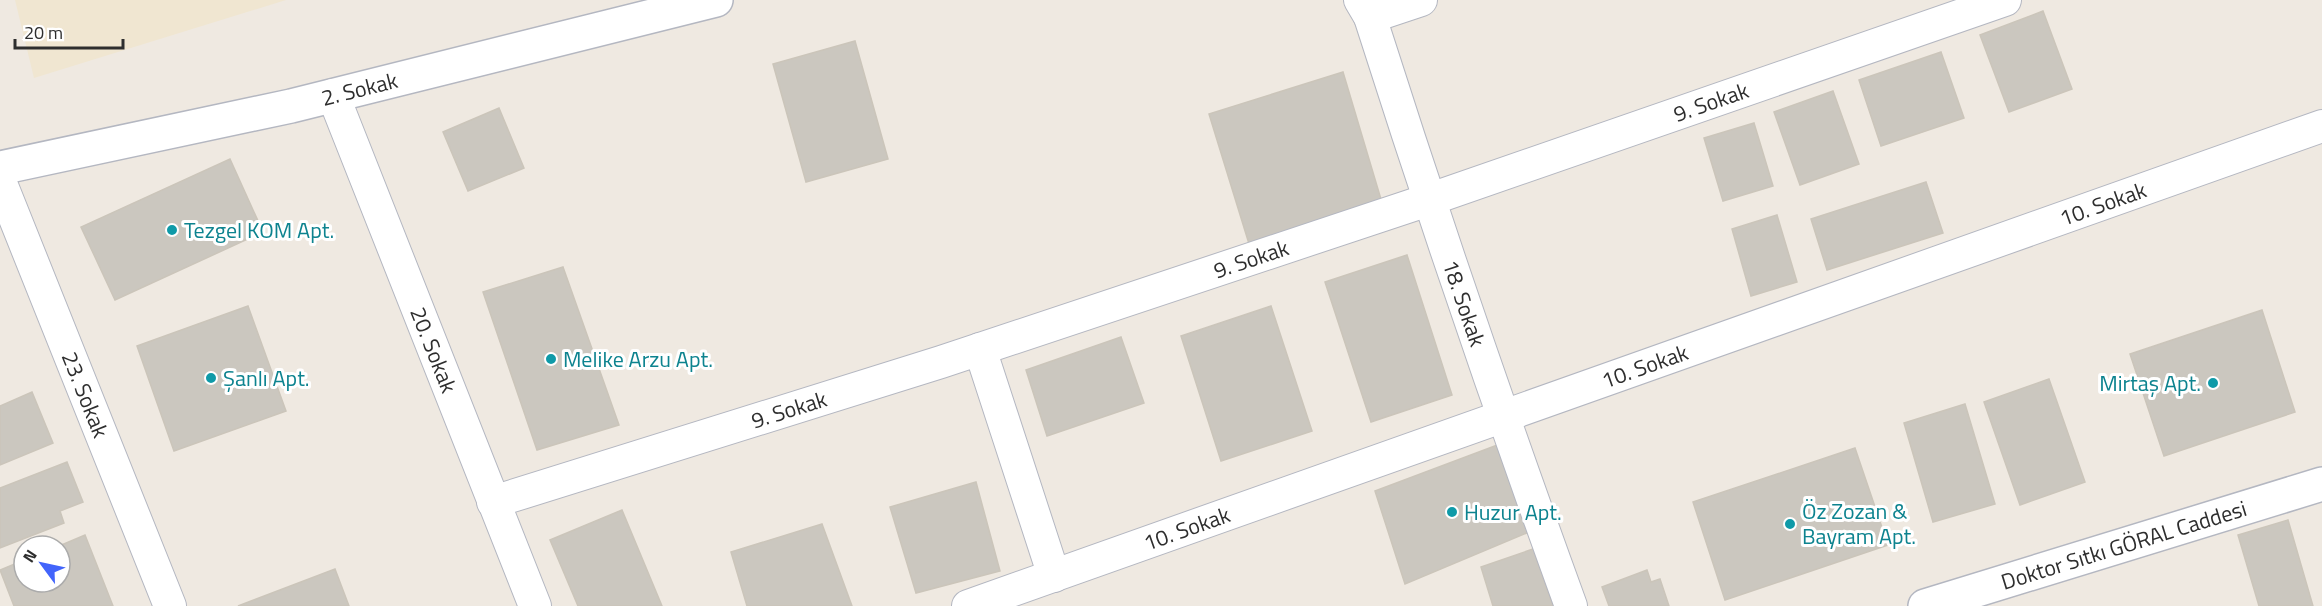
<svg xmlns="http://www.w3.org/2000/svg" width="2322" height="606" font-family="'Titillium Web',sans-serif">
<rect width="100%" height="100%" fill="#efe9e1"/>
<path fill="#f0e6d1" d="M15 0H286L34 78Z"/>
<path fill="#cbc7bf" stroke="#cbc5ba" stroke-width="1.5" d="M2043 11 2072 89 2009 112 1980 35Z
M855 41 888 159 806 182 773 64Z
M1941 52 1964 118 1881 146 1859 80Z
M1343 72 1383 206 1250 247 1209 114Z
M1833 91 1859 164 1800 185 1774 112Z
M499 108 524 168 468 191 443 132Z
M1754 123 1773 186 1723 201 1704 138Z
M230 159 263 232 115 300 81 227Z
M1926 182 1943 233 1827 270 1811 219Z
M1777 215 1797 282 1751 296 1732 229Z
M1407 255 1452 395 1371 422 1325 282Z
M563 267 619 425 537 450 483 292Z
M248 306 286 411 174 451 137 346Z
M1271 306 1312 431 1221 461 1181 336Z
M2262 310 2295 412 2164 456 2130 354Z
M1121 337 1144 403 1047 436 1026 370Z
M2049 379 2085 482 2020 505 1984 402Z
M32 392 53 443 0 465V406Z
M1965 404 1995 504 1933 522 1904 423Z
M1500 444 1529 532 1405 584 1375 491Z
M1855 448 1888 545 1725 600 1693 502Z
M67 462 83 502 60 511 64 523 0 548V488Z
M976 482 1000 571 916 593 890 507Z
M622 510 662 606H578L550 540Z
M2288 520 2313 606H2259L2238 535Z
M822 524 852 606H747L731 552Z
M85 535 113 606H14L0 570 24 560V582H60L59 546Z
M1533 549 1553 606H1493L1481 567Z
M335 569 349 606H238Z
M1647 570 1651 582 1660 579 1669 606H1609L1602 587Z"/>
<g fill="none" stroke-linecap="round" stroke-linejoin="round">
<g stroke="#b4b7c1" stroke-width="34">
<g id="street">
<path id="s1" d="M1360 0 1370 17C1433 215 1500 411 1571 606"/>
<path d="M1370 17 1421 0"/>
<path id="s2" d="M333 95 535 606"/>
<path id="s3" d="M0 181 170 606"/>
<path d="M980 349 1054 576"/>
<path id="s4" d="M493 502 941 362 1428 200 2005 0"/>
<path id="s5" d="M968 606 2322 126"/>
</g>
</g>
<g stroke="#b4b7c1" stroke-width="36">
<g id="secondary">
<path id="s6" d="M0 168 291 106 716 0"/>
<path id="s7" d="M1925 606 2322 484"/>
</g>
</g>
<use href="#street" stroke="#fff" stroke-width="32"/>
<use href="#secondary" stroke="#fff" stroke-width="33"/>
</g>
<g fill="#0f9aa8" stroke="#fff" stroke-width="2">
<circle cx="172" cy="230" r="6"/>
<circle cx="551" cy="359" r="6"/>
<circle cx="211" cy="378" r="6"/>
<circle cx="2213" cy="383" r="6"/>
<circle cx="1452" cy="512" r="6"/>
<circle cx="1790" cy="524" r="6"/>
</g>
<g text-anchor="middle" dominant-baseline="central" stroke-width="6" stroke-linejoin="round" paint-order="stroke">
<g font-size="22" fill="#2e2e2e" stroke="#fff">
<text stroke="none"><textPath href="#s6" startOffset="368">2. Sokak</textPath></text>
<text stroke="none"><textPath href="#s4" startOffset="1282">9. Sokak</textPath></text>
<text stroke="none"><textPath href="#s5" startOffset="1204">10. Sokak</textPath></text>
<text stroke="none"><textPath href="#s4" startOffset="796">9. Sokak</textPath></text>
<text stroke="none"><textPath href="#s1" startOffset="321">18. Sokak</textPath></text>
<text stroke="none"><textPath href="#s2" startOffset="274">20. Sokak</textPath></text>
<text stroke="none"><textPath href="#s5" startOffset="718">10. Sokak</textPath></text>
<text stroke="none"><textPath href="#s3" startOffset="230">23. Sokak</textPath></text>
<text stroke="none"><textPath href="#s4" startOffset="310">9. Sokak</textPath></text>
<text stroke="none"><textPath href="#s5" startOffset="232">10. Sokak</textPath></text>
<text stroke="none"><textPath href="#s7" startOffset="208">Doktor Sıtkı GÖRAL Caddesi</textPath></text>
</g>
<g font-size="22" fill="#0d838f" stroke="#fff" text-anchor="start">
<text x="184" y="230">Tezgel KOM Apt.</text>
<text x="563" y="359">Melike Arzu Apt.</text>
<text x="223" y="378">Şanlı Apt.</text>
<text x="2201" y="383" text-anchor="end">Mirtaş Apt.</text>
<text x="1802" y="511">Öz Zozan &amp;<tspan x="1802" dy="25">Bayram Apt.</tspan></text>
<text x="1464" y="512">Huzur Apt.</text>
</g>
</g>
<g transform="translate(42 564) rotate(303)"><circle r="28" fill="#ffffff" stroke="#ababab" stroke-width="1.5"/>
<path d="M0-4.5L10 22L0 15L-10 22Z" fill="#4264fb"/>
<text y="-9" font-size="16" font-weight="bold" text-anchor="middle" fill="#2e2e2e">N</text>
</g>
<path d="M15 39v9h108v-9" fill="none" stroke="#2e2e2e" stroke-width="3"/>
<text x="24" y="39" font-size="18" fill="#2e2e2e" stroke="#ffffff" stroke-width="4.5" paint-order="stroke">20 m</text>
</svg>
